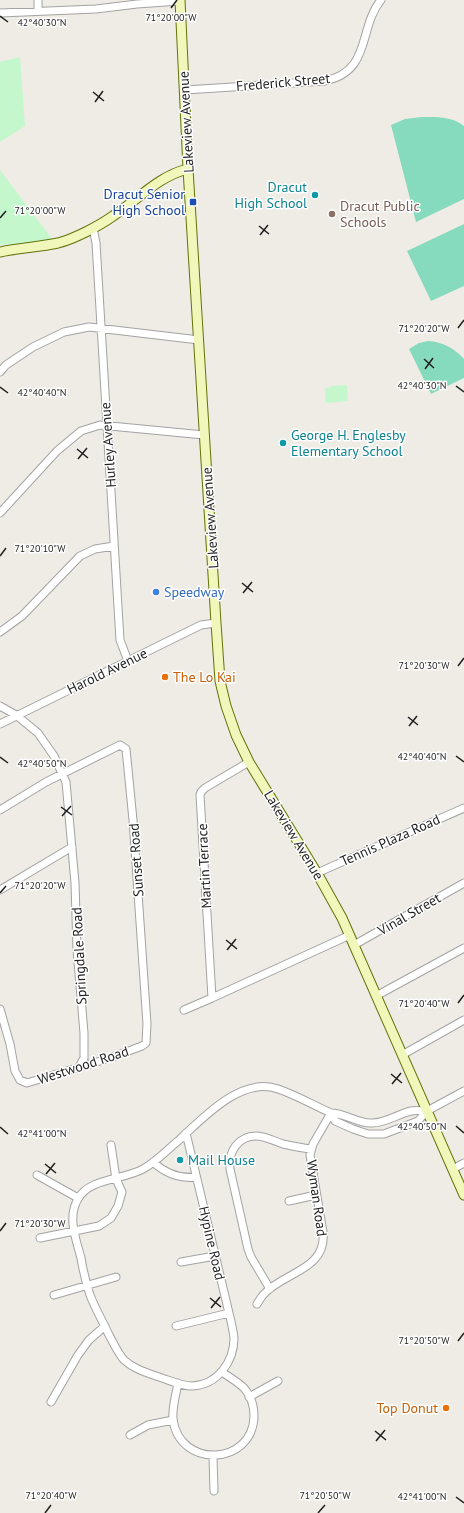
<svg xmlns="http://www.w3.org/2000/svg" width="464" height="1513" font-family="'PT Sans',sans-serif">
<rect width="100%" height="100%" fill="#efece5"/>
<path fill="#c4f7cb" d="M20 57 25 126 0 142V62Z
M0 170 52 239 38 242 0 245Z
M345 385 347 386 348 401 326 403 325 389 332 386Z"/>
<path fill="#86dbbf" d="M422 117C437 117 451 116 464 126V199L416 222 391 125 405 119Z
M464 224V286L431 301 407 251Z
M428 341C443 342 454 348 464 359V378L431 394 409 349 419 343Z"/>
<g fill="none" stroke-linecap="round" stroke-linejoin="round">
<g stroke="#a3a3a3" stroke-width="9">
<path id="street" d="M38 0V11
M0 13 96 9 137 4 180 1
M185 90 324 81C372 72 358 28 381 0
M93 228 96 243 120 640 128 661
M0 372 6 365 33 347 64 332 89 327 199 340
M0 513 57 451 81 431 100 425 204 435
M0 632 22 616 80 556 95 549 114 546
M0 706 16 715 38 733 54 756 66 782 75 883 77 950 84 1033V1058L79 1067
M0 724 201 625 216 623
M249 762 205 788 201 792 200 795 212 998 350 935
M0 810 46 782 120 745 126 749 133 820 147 1024 146 1043 142 1046 110 1058 27 1083 20 1080 15 1071 10 1044 0 1009
M317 873 464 808
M0 890 72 847
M354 945 464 883
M376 996 464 948
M184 1010 212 998
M402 1055 464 1020
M331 1113 335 1121 353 1129 368 1134H384L418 1121 427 1111 464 1091
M186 1133 229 1313C231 1321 233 1329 234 1338 234 1361 218 1385 192 1386 182 1386 171 1381 162 1378 148 1373 135 1370 124 1360 117 1352 113 1342 108 1333 102 1320 95 1308 90 1295 86 1283 83 1270 81 1258 76 1239 67 1217 78 1199 89 1178 123 1180 143 1169 156 1162 167 1150 178 1141 203 1118 241 1076 278 1089 296 1095 313 1105 331 1113 345 1113 358 1124 372 1123 386 1123 398 1114 411 1111 416 1110 422 1111 427 1111
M153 1162C166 1174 179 1179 196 1177
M453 1169 464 1163
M37 1175 78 1198
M289 1201 316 1195
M40 1238 99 1226 111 1218 118 1206 122 1192 116 1179 111 1145
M181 1262 215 1256
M270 1289 251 1257 248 1249 230 1169C228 1152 238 1136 256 1136 265 1136 274 1141 283 1144 292 1146 302 1148 311 1149
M54 1295 116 1277
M257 1304C259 1301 261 1297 264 1294 284 1272 327 1270 323 1232L310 1155 313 1144 331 1113
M176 1326 229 1313
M178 1383C176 1394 172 1407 173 1419 179 1469 253 1466 254 1416 254 1406 251 1396 244 1388 238 1382 229 1377 222 1372
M249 1397 278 1381
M51 1402 78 1355 89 1340 105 1326
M130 1435 148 1425 173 1420
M213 1456 214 1491"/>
</g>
<g stroke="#617309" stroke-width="11">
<path id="secondary" d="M180 0 188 169 216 623 220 681 226 706 236 735 249 762 317 873 342 918 464 1195
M0 252C19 248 39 247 58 243 74 239 99 226 113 216 138 200 158 176 188 169"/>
</g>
<use href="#street" stroke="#fff" stroke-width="7"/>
<use href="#secondary" stroke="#f1f7bb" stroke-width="9"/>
</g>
<path fill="none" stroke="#1f1f1f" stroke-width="1.5" d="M171 8 177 0M0 16 8 22M93 92 104 101M95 102 103 91M0 218 6 211M259 226 269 234M260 235 268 225M458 328 464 320M424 359 434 368M425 369 433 358M456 386 464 392M0 387 8 393M77 449 88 458M78 459 87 448M0 556 6 548M242 583 253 592M243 593 252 582M458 666 464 658M408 717 418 725M409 726 417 716M456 756 464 762M0 757 8 763M61 807 72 815M62 816 71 806M0 893 6 886M226 940 237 949M227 950 236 939M458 1003 464 995M391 1074 402 1083M392 1084 401 1073M456 1126 464 1133M0 1127 8 1134M45 1164 56 1173M46 1174 55 1163M0 1231 6 1223M210 1298 221 1307M211 1308 220 1297M458 1341 464 1333M375 1431 386 1440M376 1441 385 1430M456 1497 464 1503M45 1513 51 1505M318 1513 325 1505"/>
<g fill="#0f9aa8" stroke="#fff" stroke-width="1.5">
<circle cx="315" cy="195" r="4"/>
<circle cx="283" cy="443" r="4"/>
<circle cx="180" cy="1160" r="4"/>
</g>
<rect fill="#1a4fb4" stroke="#fff" stroke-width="1.5" x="189" y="198" width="8" height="8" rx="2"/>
<circle fill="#8d6e63" stroke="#fff" stroke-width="1.5" cx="332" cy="214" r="4"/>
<circle fill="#3f7fe0" stroke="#fff" stroke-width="1.5" cx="156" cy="592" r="4"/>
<g fill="#e8710a" stroke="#fff" stroke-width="1.5">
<circle cx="165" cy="677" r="4"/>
<circle cx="446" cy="1408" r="4"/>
</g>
<g text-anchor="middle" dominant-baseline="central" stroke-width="3" stroke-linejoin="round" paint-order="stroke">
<g font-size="14" fill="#1f1f1f" stroke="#fff">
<text transform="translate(283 82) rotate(-5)">Frederick Street</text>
<text transform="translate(186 122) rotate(-93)">Lakeview Avenue</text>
<text transform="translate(108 445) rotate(-94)">Hurley Avenue</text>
<text transform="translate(210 518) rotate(-94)">Lakeview Avenue</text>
<text transform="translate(107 671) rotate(-26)">Harold Avenue</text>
<text transform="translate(294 835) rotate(59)">Lakeview Avenue</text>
<text transform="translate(390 840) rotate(-24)">Tennis Plaza Road</text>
<text transform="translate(136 860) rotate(-94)">Sunset Road</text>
<text transform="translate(204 866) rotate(-93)">Martin Terrace</text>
<text transform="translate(409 914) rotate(-30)">Vinal Street</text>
<text transform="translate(79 956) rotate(-93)">Springdale Road</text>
<text transform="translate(83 1065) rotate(-18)">Westwood Road</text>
<text transform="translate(317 1198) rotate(82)">Wyman Road</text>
<text transform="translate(212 1243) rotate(77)">Hypine Road</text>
</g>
<g font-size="14" fill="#0d838f" stroke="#fff" text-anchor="start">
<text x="307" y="187" text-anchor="end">Dracut<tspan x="307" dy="16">High School</tspan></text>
<text x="291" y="435">George H. Englesby<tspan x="291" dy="16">Elementary School</tspan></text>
<text x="188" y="1160">Mail House</text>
</g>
<g font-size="14" fill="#164399" stroke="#fff" text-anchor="end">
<text x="185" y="194">Dracut Senior<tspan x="185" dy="16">High School</tspan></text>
</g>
<g font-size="14" fill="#785e54" stroke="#fff" text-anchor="start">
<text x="340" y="206">Dracut Public<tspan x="340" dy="16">Schools</tspan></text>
</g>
<g font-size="14" fill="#366cbe" stroke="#fff" text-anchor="start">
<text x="164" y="592">Speedway</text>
</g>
<g font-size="14" fill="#c56008" stroke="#fff" text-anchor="start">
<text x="173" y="677">The Lo Kai</text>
<text x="438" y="1408" text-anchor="end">Top Donut</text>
</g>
</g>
<g font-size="10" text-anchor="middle" fill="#1f1f1f" stroke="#fff" stroke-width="3" stroke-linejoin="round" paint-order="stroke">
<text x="171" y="21">71°20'00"W</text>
<text x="42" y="26">42°40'30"N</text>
<text x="40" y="214">71°20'00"W</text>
<text x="424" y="332">71°20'20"W</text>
<text x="422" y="389">42°40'30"N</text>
<text x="42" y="396">42°40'40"N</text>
<text x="40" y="552">71°20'10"W</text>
<text x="424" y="669">71°20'30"W</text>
<text x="422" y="760">42°40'40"N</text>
<text x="42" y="767">42°40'50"N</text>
<text x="40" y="889">71°20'20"W</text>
<text x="424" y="1007">71°20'40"W</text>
<text x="422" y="1130">42°40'50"N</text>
<text x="42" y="1137">42°41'00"N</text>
<text x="40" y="1227">71°20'30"W</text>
<text x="424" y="1344">71°20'50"W</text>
<text x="51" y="1499">71°20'40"W</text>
<text x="325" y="1499">71°20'50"W</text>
<text x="422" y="1500">42°41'00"N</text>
</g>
</svg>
